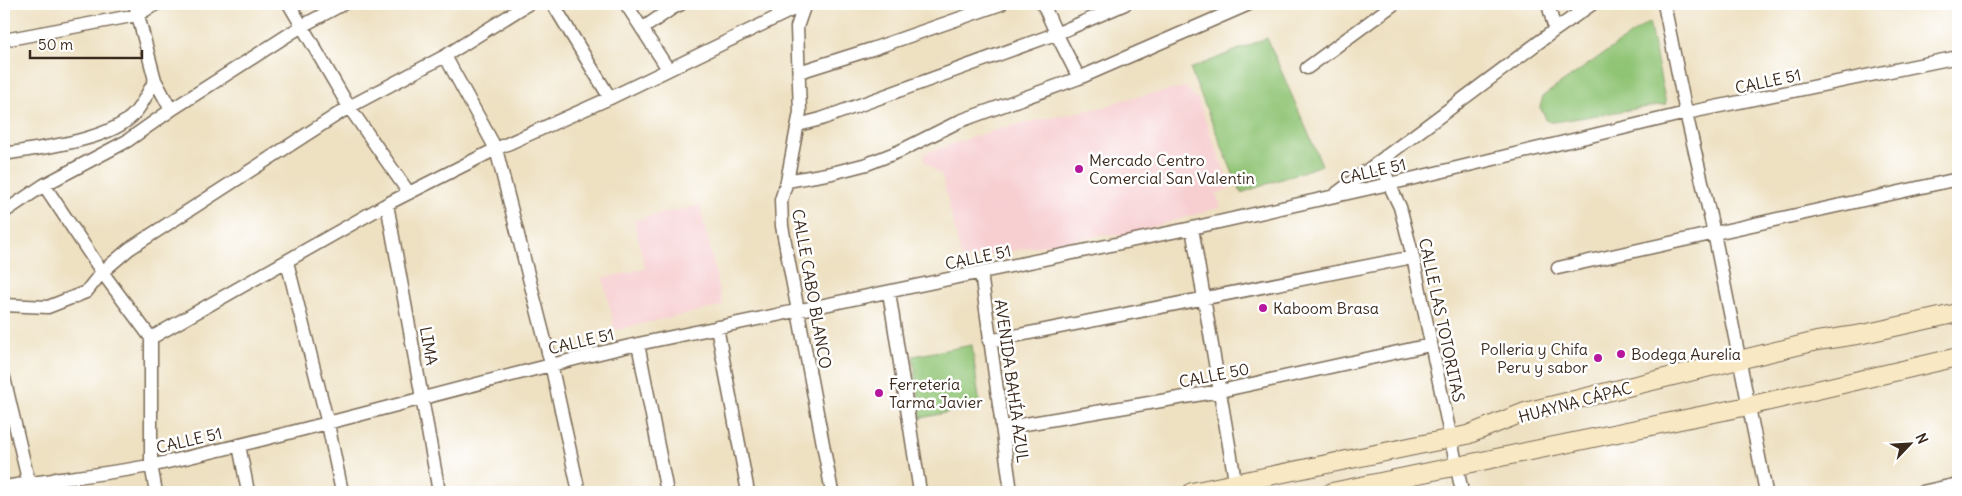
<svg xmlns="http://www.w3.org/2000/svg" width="1962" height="496" font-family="Delius,sans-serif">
<rect width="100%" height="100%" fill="#fff"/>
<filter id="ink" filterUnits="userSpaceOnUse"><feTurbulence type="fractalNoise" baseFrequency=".02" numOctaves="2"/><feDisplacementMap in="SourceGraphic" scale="10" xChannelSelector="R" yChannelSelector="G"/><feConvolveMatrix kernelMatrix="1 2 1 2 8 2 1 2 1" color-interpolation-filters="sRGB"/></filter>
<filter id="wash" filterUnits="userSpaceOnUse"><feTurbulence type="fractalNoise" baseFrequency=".0096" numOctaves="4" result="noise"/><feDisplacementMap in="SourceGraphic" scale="20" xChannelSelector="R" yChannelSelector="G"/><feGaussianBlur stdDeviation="1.12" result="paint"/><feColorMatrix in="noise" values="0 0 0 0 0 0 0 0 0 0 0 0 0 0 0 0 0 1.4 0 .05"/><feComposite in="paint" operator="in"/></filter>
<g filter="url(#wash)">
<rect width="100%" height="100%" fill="#eee1c2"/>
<path fill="#f7cfd1" d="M1186 87 1198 100 1231 188 1216 194 1221 207 1122 236 1107 234 962 260 942 176 925 162 924 153 1001 128 1108 106 1121 100Z
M700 205 723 306 615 330 603 278 645 269 634 220Z"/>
<path fill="#90c475" stroke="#66774a" d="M1649 22 1666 104 1554 122 1547 121 1540 107 1543 96Z
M1267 38 1322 165 1241 193 1190 69Z
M972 345 980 406 921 418 913 356Z"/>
</g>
<g filter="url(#ink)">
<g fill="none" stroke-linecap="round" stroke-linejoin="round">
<g stroke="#7a6a57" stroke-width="15">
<path id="minor" d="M135 4 155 80
M289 4 349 107 409 193
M553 4 610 98
M626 4 668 69
M805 4 797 27 800 112 787 181 781 200 782 226 832 492
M1043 4 1056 33 1079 78
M1548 4 1555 30
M1664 4 1686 113 1714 233 1766 492
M642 29 671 9 681 4
M4 40 137 15 156 4
M445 56 496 149 551 364 579 492
M1307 68 1394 4
M799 72 872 49 1001 4
M798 125 821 119 1058 33 1125 4
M4 154C39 148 111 141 135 113 143 103 149 91 155 80L171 110 302 26 343 4
M1386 156 1385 171 1389 184 1400 207 1413 257 1462 492
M787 181 832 173 867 164 900 151 960 121 1079 78 1249 4
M1337 193 1555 30 1592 4
M387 204 439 492
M4 212 44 185
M1192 228 1237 492
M287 262 328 424 342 492
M1558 268 1958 179
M981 273 1011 492
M889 292 920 492
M4 305 48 307 86 292 102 272 129 249 349 107 445 56 528 4
M717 327 748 492
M151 338 387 204 496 149 610 98 804 4
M989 341 1413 257
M638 344 667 492
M4 378 31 492
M1002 428 1220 391 1430 345
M239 445 248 492
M55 479 58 492
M4 487C53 479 104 475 154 465 316 430 476 381 638 344L1192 228 1402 181 1686 113 1958 57
M156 492 151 465V338L102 272 44 185 127 141 171 110
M1922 492 1958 484"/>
</g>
<g stroke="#7a6a57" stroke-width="20">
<path id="secondary" d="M1192 492 1467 435 1525 412 1817 341 1863 334 1958 313
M1332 492 1748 406 1958 357"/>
</g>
<use href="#minor" stroke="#fff" stroke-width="12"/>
<use href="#secondary" stroke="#f8e8c3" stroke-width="18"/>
</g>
</g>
<g fill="#b5179e" stroke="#fff" stroke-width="2">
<circle cx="1079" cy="169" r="5"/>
<circle cx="1263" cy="308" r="5"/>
<circle cx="1621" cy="354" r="5"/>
<circle cx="1598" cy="358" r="5"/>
<circle cx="879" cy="393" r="5"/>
</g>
<g text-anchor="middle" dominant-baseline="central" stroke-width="5" stroke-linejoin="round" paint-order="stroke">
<g font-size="16" fill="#3b2a1e" stroke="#fff">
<text transform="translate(1768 81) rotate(-12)">CALLE 51</text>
<text transform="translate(1373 171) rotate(-13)">CALLE 51</text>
<text transform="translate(978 257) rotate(-12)">CALLE 51</text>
<text transform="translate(812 289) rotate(80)">CALLE CABO BLANCO</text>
<text transform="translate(1442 320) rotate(78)">CALLE LAS TOTORITAS</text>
<text transform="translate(581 341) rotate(-13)">CALLE 51</text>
<text transform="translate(429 346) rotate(80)">LIMA</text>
<text transform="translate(1214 375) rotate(-11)">CALLE 50</text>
<text transform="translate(1012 381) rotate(82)">AVENIDA BAHÍA AZUL</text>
<text transform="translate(1575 402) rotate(-15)">HUAYNA CÁPAC</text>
<text transform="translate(189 440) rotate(-13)">CALLE 51</text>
</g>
<g font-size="16" fill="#3b2a1e" stroke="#fff" text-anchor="start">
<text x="1089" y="160">Mercado Centro<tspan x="1089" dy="18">Comercial San Valentin</tspan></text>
<text x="1273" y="308">Kaboom Brasa</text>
<text x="1588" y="349" text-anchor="end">Polleria y Chifa<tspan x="1588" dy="18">Peru y sabor</tspan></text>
<text x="1631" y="354">Bodega Aurelia</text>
<text x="889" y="384">Ferretería<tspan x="889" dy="18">Tarma Javier</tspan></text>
</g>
</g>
<rect width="1962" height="496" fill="none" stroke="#fff" stroke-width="20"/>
<g transform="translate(1910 444) rotate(65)" stroke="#ffffff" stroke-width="4" paint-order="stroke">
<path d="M0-4L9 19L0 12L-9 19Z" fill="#3b2a1e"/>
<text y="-8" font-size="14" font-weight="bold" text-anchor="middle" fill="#3b2a1e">N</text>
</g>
<path d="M30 50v8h112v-8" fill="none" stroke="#3b2a1e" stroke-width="2.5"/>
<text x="38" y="50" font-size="15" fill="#3b2a1e" stroke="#ffffff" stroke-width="4" paint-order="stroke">50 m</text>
</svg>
